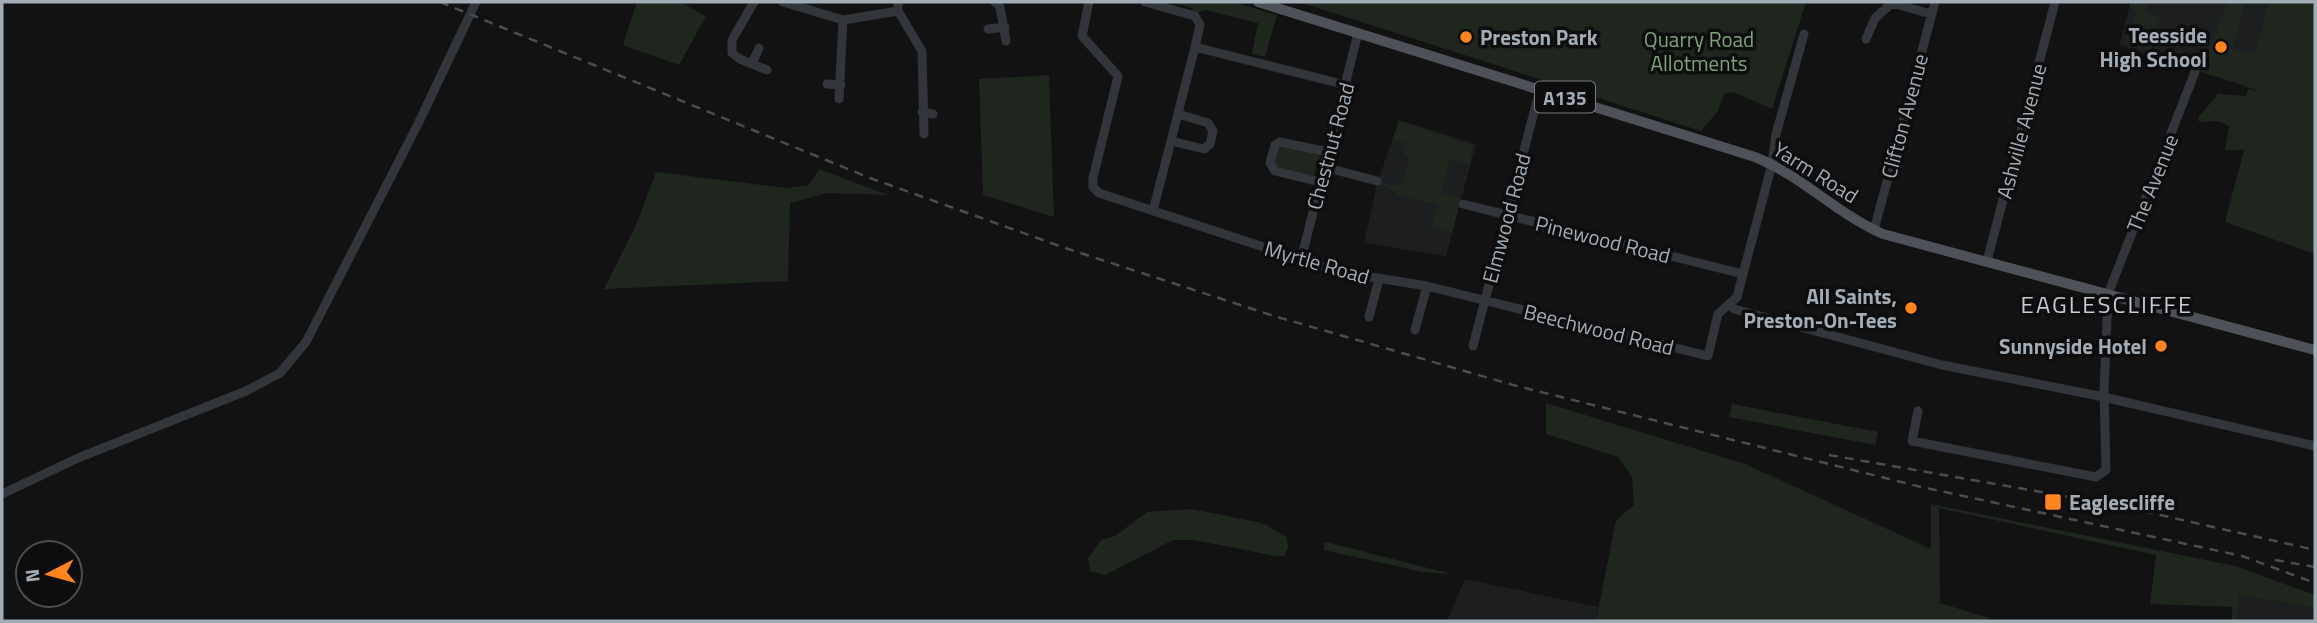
<svg xmlns="http://www.w3.org/2000/svg" width="2317" height="623" font-family="'Titillium Web',sans-serif">
<rect width="100%" height="100%" fill="#121213"/>
<path fill="#1d1e20" d="M2131 2H2315L2268 94 2119 45Z
M1399 120 1476 144 1446 256 1364 243 1377 184Z
M1465 579 1598 607 1596 621H1447Z
M2239 595 2315 608V621H2237Z"/>
<path fill="#1e261e" d="M637 2H680L706 16 679 65 623 45Z
M1170 2H1234L1277 15 1265 57 1252 54 1258 23 1206 10 1196 13 1189 7Z
M1299 2H1806L1772 109 1733 92 1725 93 1717 112 1701 131Z
M2131 2H2148L2145 13 2160 18 2151 51 2124 43 2137 11 2129 8Z
M2228 2H2245L2233 49 2254 55 2269 2H2315V254L2225 222 2244 150H2225L2229 126 2218 121 2199 122V117L2218 94 2246 96 2248 89 2259 91C2240 82 2219 78 2200 71Z
M1049 75 1054 217 983 195 979 79Z
M1399 121 1473 146 1470 164 1450 159 1442 193 1461 198 1452 233 1432 228 1438 205 1396 195V192L1380 184V182L1398 186 1403 182 1409 158 1404 156 1405 143 1393 140Z
M1278 146 1320 155 1314 176 1276 167 1274 161Z
M819 169 888 195 828 193 790 203 788 281 604 289 636 225 656 172 786 188 809 185Z
M1546 403 1745 464 1931 549V504L2235 566 2315 595V608L2239 595 2237 621H2232V607L2150 604 2156 555 1939 508 1940 603 1989 618V621H1596L1616 520 1634 505 1632 477 1618 457 1546 434Z
M1732 404 1878 432 1875 445 1729 417Z
M1192 509 1262 523 1287 537 1288 548 1284 556H1276L1194 540H1173L1105 575 1090 571 1088 558 1101 540 1115 536 1147 512Z
M1324 542 1330 543 1452 574 1423 572 1324 550Z"/>
<g fill="none" stroke-linecap="round" stroke-linejoin="round">
<path stroke="#323539" stroke-width="9" d="M754 2 732 40V53L740 59 767 70
M783 2 843 20 898 11V2
M995 2 1000 7 1006 41
M1089 2 1082 36 1118 76 1093 178V187L1099 193 1340 272 1427 286 1708 356 1718 314 1737 297 1772 164 1776 134 1804 34
M1145 2 1195 16 1200 25 1195 47 1346 85
M1888 2 1931 14
M898 11 922 51 924 134
M988 29 1005 27
M1866 39 1875 18 1891 4
M752 64 759 48
M827 84 841 85
M839 99 843 20
M922 112 933 114
M1171 141 1204 149 1210 144 1213 131 1208 123 1178 114
M1324 167 1377 181
M1320 182 1275 171 1270 163 1275 145 1280 142 1328 152
M1463 204 1743 274
M1153 211 1195 47
M1874 230 1935 2
M1301 260 1358 33
M1987 261 2055 2
M1730 304 1734 309 1942 365 2099 396 2315 446
M1369 317 1379 279
M1415 330 1427 286
M1473 346 1540 89
M1918 411 1912 441 2096 477 2106 470 2104 391 2108 294 2195 72
M2 494 78 458 246 391 280 373 306 342 418 124 476 2"/>
<path stroke="#4e5258" stroke-width="10" d="M1258 2 1755 157C1802 176 1837 214 1883 234L2315 350"/>
<path stroke="#494d52" stroke-width="2.5" stroke-dasharray="9 7" stroke-linecap="butt" d="M440 2 870 178 1065 248 1274 316 1513 385 1917 486 2242 556 2315 583
M1829 455 2116 505 2315 550
M2275 560 2315 567"/>
</g>
<g fill="#ff841e" stroke="#0d0d0e" stroke-width="2.5">
<circle cx="1466" cy="37" r="7"/>
<circle cx="2221" cy="47" r="7"/>
<circle cx="1911" cy="308" r="7"/>
<circle cx="2161" cy="346" r="7"/>
<rect x="2044" y="493" width="18" height="18" rx="3.5"/>
</g>
<g text-anchor="middle" dominant-baseline="central" stroke-width="7" stroke-linejoin="round" paint-order="stroke">
<rect fill="#0d0d0e" stroke="#757c83" stroke-width="2" x="1535" y="81.5" width="60" height="31" rx="5"/>
<g font-size="19" font-weight="bold" fill="#a2acb5">
<text x="1565" y="97">A135</text>
</g>
<g font-size="21" font-weight="bold" fill="#a2acb5" stroke="#0d0d0e" text-anchor="end">
<text x="2207" y="35">Teesside<tspan x="2207" dy="24">High School</tspan></text>
<text x="1480" y="37" text-anchor="start">Preston Park</text>
<text x="1897" y="296">All Saints,<tspan x="1897" dy="24">Preston-On-Tees</tspan></text>
<text x="2147" y="346">Sunnyside Hotel</text>
<text x="2069" y="502" text-anchor="start">Eaglescliffe</text>
</g>
<g font-size="21" fill="#7da277" stroke="#0d0d0e">
<text x="1699" y="39">Quarry Road<tspan x="1699" dy="24">Allotments</tspan></text>
</g>
<g font-size="21" fill="#a2acb5" stroke="#0d0d0e">
<text transform="translate(1904 116) rotate(-75)">Clifton Avenue</text>
<text transform="translate(2021 131) rotate(-75)">Ashville Avenue</text>
<text transform="translate(1330 146) rotate(-75)">Chestnut Road</text>
<text transform="translate(1816 172) rotate(32)">Yarm Road</text>
<text transform="translate(2152 183) rotate(-68)">The Avenue</text>
<text transform="translate(1506 218) rotate(-75)">Elmwood Road</text>
<text transform="translate(1603 239) rotate(14)">Pinewood Road</text>
<text transform="translate(1317 262) rotate(16)">Myrtle Road</text>
<text transform="translate(1599 329) rotate(14)">Beechwood Road</text>
</g>
<g font-size="24" letter-spacing="2" fill="#c3cad1" stroke="#0d0d0e">
<text x="2107" y="304">EAGLESCLIFFE</text>
</g>
</g>
<rect width="2317" height="623" fill="none" stroke="#a2acb5" stroke-width="7"/>
<g transform="translate(49 574) rotate(264)"><circle r="33" fill="#0d0d0e" stroke="#494d51" stroke-width="2"/>
<path d="M0-5L12 26L0 18L-12 26Z" fill="#ff841e"/>
<text y="-10" font-size="19" font-weight="bold" text-anchor="middle" fill="#a2acb5">N</text>
</g>
</svg>
